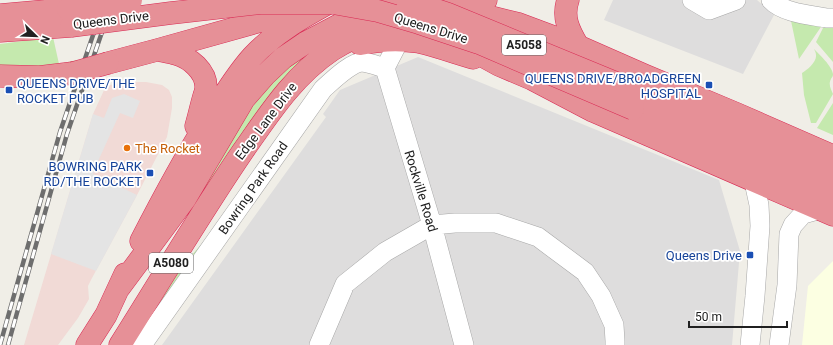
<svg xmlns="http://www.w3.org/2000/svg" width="833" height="345" font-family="Roboto,sans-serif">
<rect width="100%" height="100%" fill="#f0eee7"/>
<path fill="#dedddd" d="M613 0H757L774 15 743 74 604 20Z
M418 57 719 180 740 251 732 345H162L326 117 323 114 340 90Z"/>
<path fill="#f1dad6" d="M123 82H146L162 85 169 90 172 97V108L167 137 137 195 92 278 88 286 89 299 78 318 58 345H24L93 114 106 86Z"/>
<path fill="#fcffe2" d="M833 261V345H802L808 286Z"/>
<path fill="#c5e9ae" d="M790 16 823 24 799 59Z
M825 24H833V62L816 42Z
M53 37 59 64 77 60 75 66 0 68V44Z
M814 49C819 54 832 66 833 74 833 77 832 77 831 79 828 85 831 89 833 94L816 123H811L804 95 802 73C807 70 817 62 816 55 816 53 815 51 814 49Z
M314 50 188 216 209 178 245 117 264 91 297 59Z
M833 103V135L817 128Z
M207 238 140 335 181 267Z"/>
<path fill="#e4e4e4" d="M124 94 140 101 133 118 120 113 99 159 93 174 137 195 96 271 51 254 93 114 104 118 112 98Z"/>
<path fill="#fff" d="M110 52 102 80 68 92 77 60Z"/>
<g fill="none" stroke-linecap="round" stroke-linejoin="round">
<g stroke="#a7a7a7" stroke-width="20">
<path id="minor" d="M692 0 709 10 736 0
M771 0C783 13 810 15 826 18H833
M399 41 385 68 432 225 464 345
M142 345 323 89C332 81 351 62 363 62 370 63 378 66 385 68
M319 345 345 284 385 252 432 225 455 223H496L538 237 585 272 601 296 614 325 615 341V345
M750 345 755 296 760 226 759 205 754 182
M779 345 787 285 789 234 793 225 803 214 821 209"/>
</g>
<g stroke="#d92953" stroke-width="23">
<path id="highway" d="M568 0C562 17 569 31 578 46
M459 9 519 24 578 46 644 75 737 114 833 156
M0 15 68 9
M0 31 71 26
M459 43 499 65 532 79 593 111 833 215
M360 44C379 40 400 39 419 42 437 46 456 53 473 58
M157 50C164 51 170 52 176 54 190 58 206 71 206 87 206 89 205 93 204 96 201 106 199 116 196 126
M108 63 157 50 257 22 301 14
M0 76 40 77 73 73
M640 93 833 175
M633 109 736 152 833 196
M141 241C162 200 184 159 209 119 222 98 235 76 252 57 275 32 305 16 334 0
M119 288 185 199 244 99 265 75 283 58 305 43 358 15 394 4 427 1
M87 345 106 315 125 274
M120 345C161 280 200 214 243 151 269 114 293 76 332 50 363 30 398 22 434 14 451 10 469 5 486 0"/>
</g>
<use href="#minor" stroke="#fff" stroke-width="19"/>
<use href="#highway" stroke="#e69097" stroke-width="22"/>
<g stroke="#6e6e6e" stroke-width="4.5">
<path id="rail" d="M0 345 60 132 105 0
M8 345 67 134 113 0"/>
</g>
<use href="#rail" stroke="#fff" stroke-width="3" stroke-dasharray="9" stroke-linecap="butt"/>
<g stroke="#d92953" stroke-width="23" stroke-linecap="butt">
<path id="highway-bridge" d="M407 0 448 14 640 93
M68 9 131 0
M71 26 171 13 260 3H333L378 11 419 23 479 43 633 109
M73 73 108 63"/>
</g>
<use href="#highway-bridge" stroke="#e69097" stroke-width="22"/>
</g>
<g fill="#1a4fb4" stroke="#fff" stroke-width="1.5">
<rect x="705" y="81" width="8" height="8" rx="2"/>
<rect x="5" y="86" width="8" height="8" rx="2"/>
<rect x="146" y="169" width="8" height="8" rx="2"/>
<rect x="746" y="251" width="8" height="8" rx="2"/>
</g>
<circle fill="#e8710a" stroke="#fff" stroke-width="1.5" cx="127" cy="148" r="4"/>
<g text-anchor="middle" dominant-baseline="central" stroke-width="3.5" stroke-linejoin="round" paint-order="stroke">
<g fill="#fff" stroke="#636363" stroke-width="1">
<rect x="502" y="35" width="44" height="20" rx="3"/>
<rect x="149" y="253" width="44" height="20" rx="3"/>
</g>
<g font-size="12" font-weight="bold" fill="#202020">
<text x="524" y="45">A5058</text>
<text x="171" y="263">A5080</text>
</g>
<g font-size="13" fill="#202020" stroke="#fff">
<text transform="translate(111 20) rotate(-7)">Queens Drive</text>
<text transform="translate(431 28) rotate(17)">Queens Drive</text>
<text transform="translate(266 121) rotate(-53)">Edge Lane Drive</text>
<text transform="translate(253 188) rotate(-55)">Bowring Park Road</text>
<text transform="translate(421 191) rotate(73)">Rockville Road</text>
</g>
<g font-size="13" fill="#164399" stroke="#fff" text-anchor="end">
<text x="701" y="78">QUEENS DRIVE/BROADGREEN<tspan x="701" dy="15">HOSPITAL</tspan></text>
<text x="17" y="83" text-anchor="start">QUEENS DRIVE/THE<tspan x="17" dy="15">ROCKET PUB</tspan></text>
<text x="142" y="166">BOWRING PARK<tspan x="142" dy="15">RD/THE ROCKET</tspan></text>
<text x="742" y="255">Queens Drive</text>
</g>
<g font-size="13" fill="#c56008" stroke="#fff" text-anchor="start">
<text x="135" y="148">The Rocket</text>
</g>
</g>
<g transform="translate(36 36) rotate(113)" stroke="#ffffff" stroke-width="3" paint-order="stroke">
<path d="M0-3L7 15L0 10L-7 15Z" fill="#202020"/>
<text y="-6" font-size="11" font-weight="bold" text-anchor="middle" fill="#202020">N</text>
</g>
<path d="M689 321v6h98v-6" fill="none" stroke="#202020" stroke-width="2"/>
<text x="695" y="321" font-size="12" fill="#202020" stroke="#ffffff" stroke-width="3" paint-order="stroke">50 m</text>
</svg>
